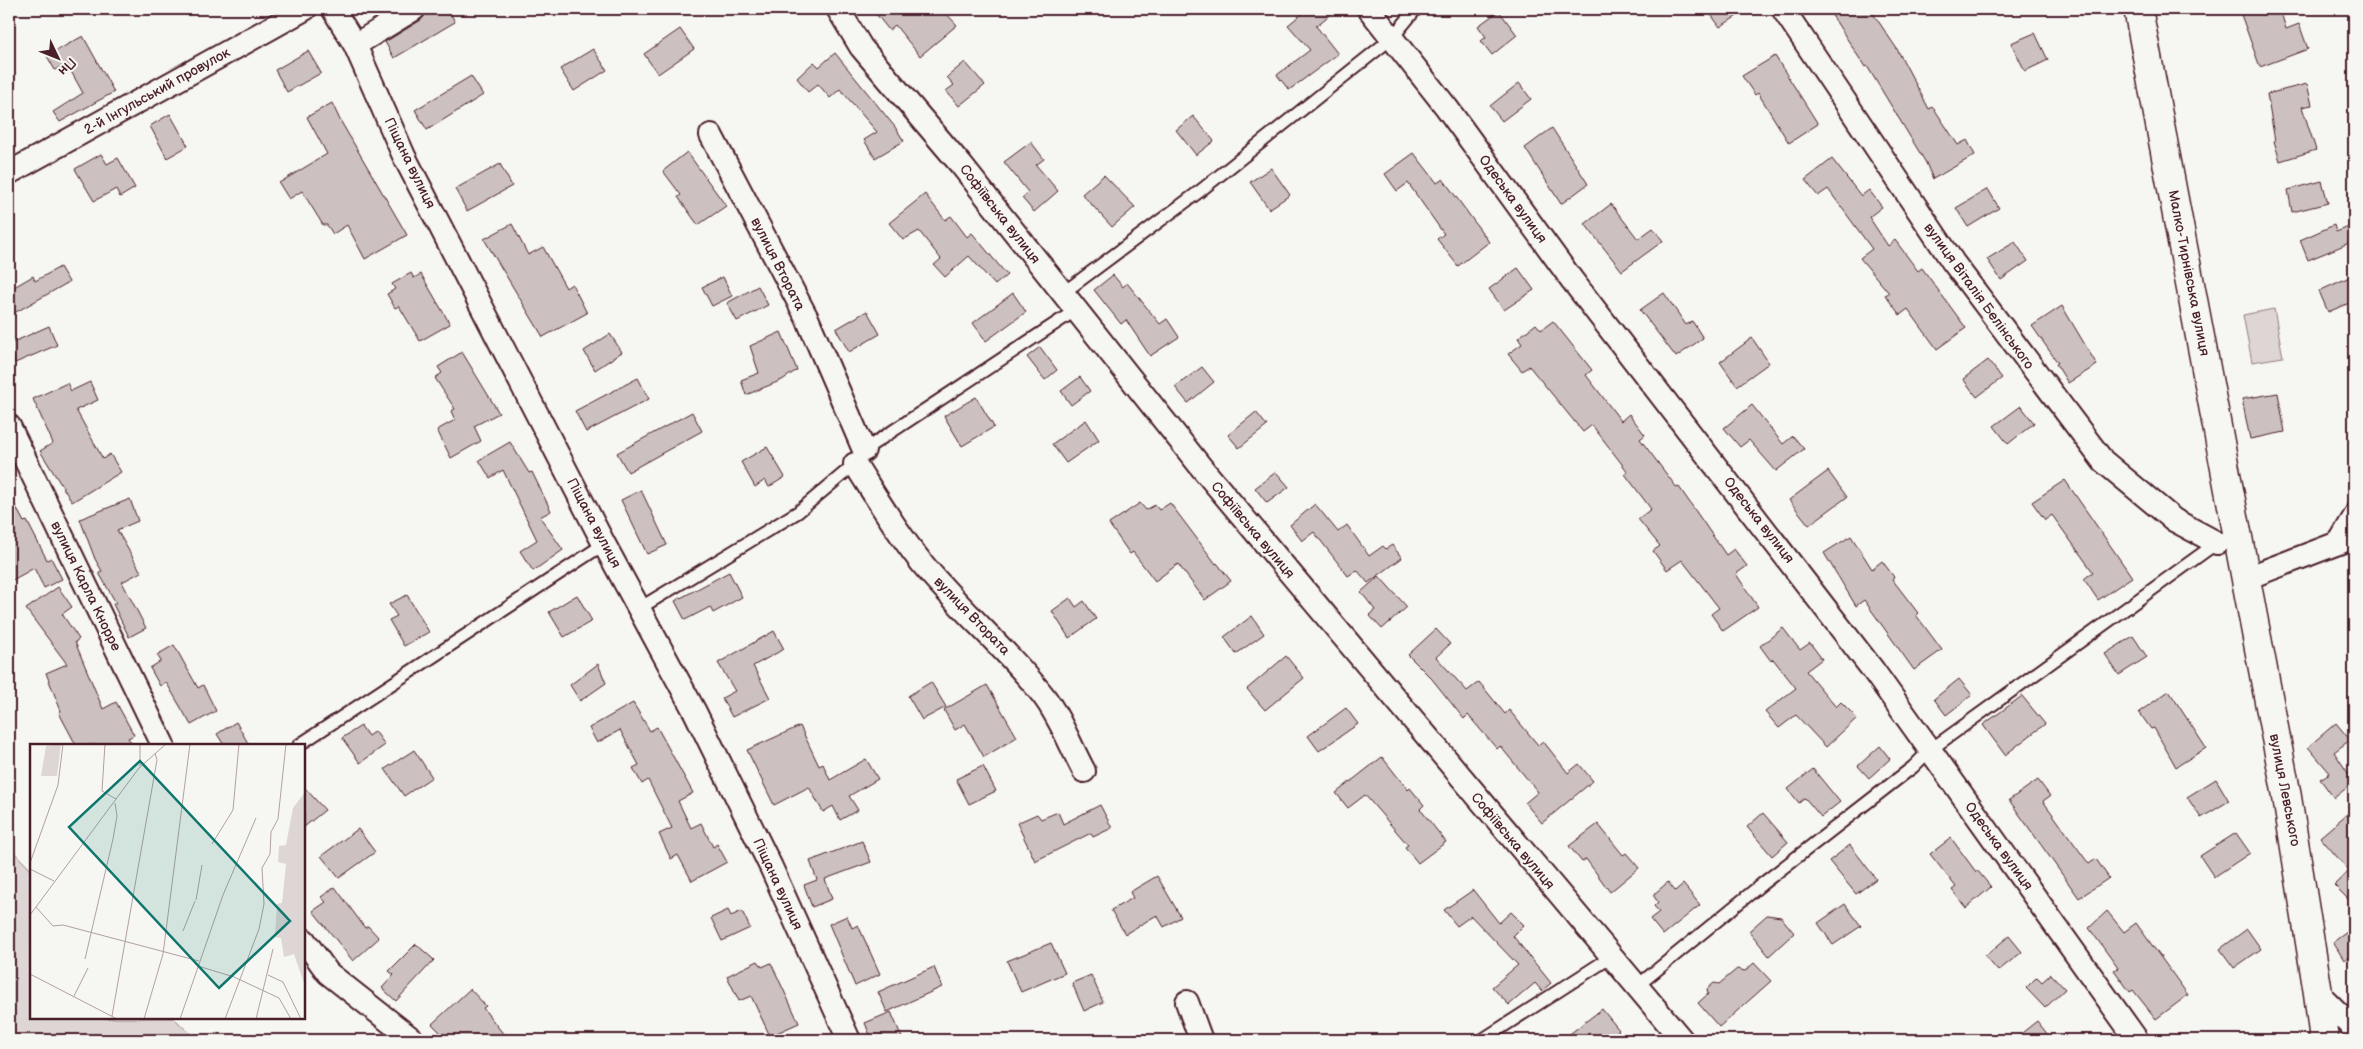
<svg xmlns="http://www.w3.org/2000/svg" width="2363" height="1049" font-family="'Balsamiq Sans',sans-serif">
<rect width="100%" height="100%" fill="#f6f6f2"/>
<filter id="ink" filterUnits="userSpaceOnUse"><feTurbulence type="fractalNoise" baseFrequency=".02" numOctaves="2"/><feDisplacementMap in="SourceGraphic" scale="10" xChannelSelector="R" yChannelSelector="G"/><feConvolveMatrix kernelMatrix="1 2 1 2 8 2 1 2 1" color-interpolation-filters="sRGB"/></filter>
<g filter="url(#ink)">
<path fill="#ddd6d5" stroke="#947a80" d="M2274 309 2283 357 2252 362 2243 315Z
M9 847 31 870V1018H174L196 1040H9Z"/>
<path fill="#ccc1c0" stroke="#4a1f2b" d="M427 9H448L455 22 394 58 385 42 421 20Z
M872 9H942L957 25 920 56 895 25 889 30Z
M1308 9H1337L1316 26 1338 54 1289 90 1277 75 1310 50 1288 25Z
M1707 9H1748L1720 27Z
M1828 9H1870L1897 49 1929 109 1933 107 1958 145 1967 140 1975 155 1933 179 1926 163 1867 66 1865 67Z
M2239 9H2280L2286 29 2299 24 2308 49 2260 67Z
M1499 11 1517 35 1492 55 1481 41 1486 37 1478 26Z
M680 29 694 49 658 74 644 54Z
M2035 33 2048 60 2025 71 2011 43Z
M83 36 114 92 60 122 53 112 83 93 67 64 55 70 47 56Z
M593 49 607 70 574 91 560 69Z
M308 51 321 73 287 92 275 70Z
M835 53 895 127 904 141 875 158 864 140 877 132 840 89 830 98 818 84 808 92 797 78 814 62 819 67Z
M1775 56 1818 124 1789 143 1758 93 1755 95 1742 76Z
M965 62 985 85 959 106 946 91 954 85 947 77Z
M471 76 483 95 427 130 415 110Z
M1519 83 1531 99 1502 121 1490 106Z
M2307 84 2312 105 2302 107 2316 150 2280 161 2274 141H2275L2267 94Z
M332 103 340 120 407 235 365 259 347 225 333 234 327 225H323L302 191 289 199 279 183 327 154 307 117Z
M170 114 188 146 167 158 150 126Z
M1193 116 1214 141 1196 155 1176 130Z
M1552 128 1588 184 1561 204 1525 148Z
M1031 142 1044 159 1036 165 1058 191 1034 212 1022 198 1028 192 1004 162Z
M687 152 726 206 698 225 678 197 681 195 663 171Z
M1414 153 1437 183 1443 179 1489 242 1458 266 1437 239 1444 234 1408 183 1397 191 1385 174Z
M101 154 107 164 118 158 135 188 120 197 116 189 94 201 75 169Z
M1832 159 1861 196 1869 190 1882 207 1869 217 1888 246 1895 240 1918 271 1922 268 1966 328 1937 349 1908 309 1900 315 1885 295 1889 293 1860 258 1872 249 1828 189 1818 196 1805 180Z
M500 164 512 186 467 211 455 189Z
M1271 168 1290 195 1269 209 1250 182Z
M1104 175 1135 207 1112 227 1082 194Z
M2322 181 2328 203 2292 212 2288 190Z
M1988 189 1999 208 1968 227 1956 208Z
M925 194 945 220 951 216 967 237 972 233 1007 275 995 285 969 256 945 277 934 265 941 259 919 231 903 240 889 223Z
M1611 204 1638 239 1653 228 1663 241 1622 271 1585 224Z
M512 224 528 255 543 247 566 288 572 284 587 313 543 337 484 239Z
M2334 225 2336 232 2354 225V241L2308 260 2300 240Z
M2015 242 2028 261 2001 280 1987 259Z
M60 267 69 282 9 316V290L33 276 35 281Z
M1518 268 1534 290 1504 310 1489 289Z
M411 273 414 278 421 274 450 324 420 341 399 306 395 308 387 294 395 289 392 284Z
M1113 275 1123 287 1127 283 1160 324 1167 319 1179 337 1150 356 1126 320 1121 324 1094 290Z
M2354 275V301L2328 312 2319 291Z
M723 277 732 296 712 306 702 287Z
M758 286 768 305 737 321 727 303Z
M1013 293 1026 312 986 341 973 323Z
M1664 293 1686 325 1692 321 1703 338 1676 357 1640 310Z
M2062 306 2097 365 2068 383 2056 364 2058 363 2032 326Z
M867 311 880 334 849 352 836 329Z
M1553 321 1592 370 1586 375 1621 421 1629 414 1645 435 1640 439 1677 488 1679 487 1726 555 1734 549 1747 566 1736 574 1758 607 1723 631 1711 614 1719 608 1682 560 1667 570 1653 551 1660 546 1638 519 1651 509 1625 474 1628 472 1592 425 1583 432 1529 366 1522 371 1508 354 1522 344 1518 338 1536 324 1541 330Z
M49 326 57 345 15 363 9 344Z
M781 332 797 370 782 380 746 395 741 380 759 373 750 346Z
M610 334 622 352 595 370 584 351Z
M1752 338 1769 363 1737 386 1720 362Z
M1040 347 1057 370 1045 380 1027 357Z
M462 352 499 413 474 426 481 441 451 458 437 430 455 420 451 411 455 409 435 378 442 373 438 367Z
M1988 360 2002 378 1977 397 1963 379Z
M1202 367 1214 382 1188 403 1175 387Z
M1080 377 1090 391 1071 405 1061 391Z
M638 378 649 399 586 432 575 411Z
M90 382 98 400 76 410 103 459 110 454 121 472 72 502 40 451 53 443 33 399 67 383 71 391Z
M2278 393 2285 432 2250 439 2242 399Z
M976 397 994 427 962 446 944 416Z
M1752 405 1783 444 1793 436 1804 449 1776 471 1749 440 1740 447 1724 428Z
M2021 406 2034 423 2008 444 1994 426Z
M692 412 702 431 628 472 617 453Z
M1256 412 1267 426 1239 448 1228 435Z
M1086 420 1099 440 1066 463 1052 444Z
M510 442 529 473 532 472 551 511 540 517 563 550 533 571 520 551 537 540 503 470 490 478 479 460Z
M767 447 785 477 769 487 765 480 755 487 741 462Z
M1828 471 1847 497 1809 525 1789 500Z
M1276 472 1289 487 1267 503 1255 488Z
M2065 480 2132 577 2098 600 2084 579 2093 572 2052 515 2045 520 2032 502Z
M641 490 667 545 647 554 621 500Z
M9 494 24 522 27 521 47 560 51 558 62 579 44 588 34 568 9 582Z
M130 499 138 521 117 530 141 572 122 582 146 628 129 637 113 604 116 603 99 573 102 571 95 559 80 519Z
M1140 503 1146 510 1155 505 1159 510 1170 503 1216 564 1217 563 1231 581 1205 600 1178 564 1155 581 1133 552 1130 554 1109 524Z
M1315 504 1338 532 1347 525 1369 556 1383 546 1386 549 1392 545 1402 558 1368 583 1357 570 1348 576 1314 532 1302 541 1290 525Z
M1851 536 1872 569 1882 561 1894 577 1892 579 1918 613 1916 615 1942 650 1914 670 1864 600 1856 606 1824 553Z
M729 572 742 597 713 613 710 607 685 620 675 601Z
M1379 576 1407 607 1382 629 1369 615 1375 610 1361 592Z
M58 587 72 607 62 614 79 639 75 642 103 709 116 702 134 735 128 738 133 745H76L59 713 61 711 46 673 67 664 26 609Z
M407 595 429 632 404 646 389 620 397 616 389 604Z
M577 595 592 621 564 637 549 612Z
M1070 598 1076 607 1084 601 1096 619 1069 638 1052 611Z
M1252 616 1264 634 1236 654 1224 637Z
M1783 628 1800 650 1810 643 1822 659 1806 671 1836 707 1841 702 1857 718 1826 747 1796 715 1779 728 1765 712 1796 688 1773 659 1771 661 1760 646Z
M1436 629 1450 644 1436 657 1467 691 1479 682 1505 714 1509 710 1538 745 1543 741 1568 773 1579 764 1593 781 1542 823 1525 803 1538 792 1500 746 1497 749 1468 715 1464 719 1432 679 1408 655Z
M774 631 784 649 753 666 770 698 732 717 722 698 735 691 718 663Z
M2133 636 2147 657 2119 675 2105 654Z
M174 645 198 688 203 685 216 711 191 725 166 682 160 686 150 668 161 661 157 655Z
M1286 656 1304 678 1265 710 1247 689Z
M598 664 606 683 580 701 570 685Z
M1959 679 1972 695 1946 715 1934 699Z
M931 682 946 707 922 720 908 696Z
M987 685 1017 737 984 757 965 724 955 730 944 710Z
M2169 691 2206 748 2176 767 2154 728 2151 729 2139 712Z
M2022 696 2045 724 2005 755 1983 725Z
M633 703 650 731 657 727 693 793 678 801 691 828 701 823 713 847 717 844 727 862 692 881 678 855 671 859 659 834 672 828 648 780 642 784 633 768 639 765 620 730 597 743 589 728Z
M1346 708 1358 724 1319 751 1308 736Z
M236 722 249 745H224L217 734Z
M2336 723 2350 740 2334 752 2354 782 2334 798 2320 779 2330 773 2308 747Z
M361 726 368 736 375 731 385 745 360 763 342 738Z
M800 726 819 766 823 764 830 780 866 759 878 779 849 796 858 810 840 820 833 806 823 812 809 787 774 805 747 750Z
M1880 746 1890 759 1869 778 1858 766Z
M414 750 432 777 404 796 385 769Z
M1382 757 1408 790 1410 788 1424 805 1420 809 1446 842 1418 863 1405 847 1408 845 1365 795 1348 808 1336 793Z
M983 766 996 791 969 804 956 779Z
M1813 769 1840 802 1821 817 1805 798 1799 803 1788 789Z
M2216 779 2229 801 2201 818 2187 797Z
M2038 780 2050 796 2043 801 2089 864 2096 859 2109 878 2079 898 2009 800Z
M304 787 325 810 304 827Z
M1100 805 1112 828 1093 837 1091 833 1035 861 1017 823 1037 814 1041 819 1058 812 1063 824Z
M2354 808V905L2334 885 2349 871 2320 837Z
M1763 813 1788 842 1772 856 1747 827Z
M1598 824 1623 855 1626 853 1639 868 1610 892 1586 859 1582 862 1569 846Z
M358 829 375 852 339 878 321 856Z
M2236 833 2250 853 2214 877 2200 856Z
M1951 838 1976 872 1977 870 1991 887 1966 908 1952 890 1956 887 1930 854Z
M862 841 871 862 825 879 832 899 812 907 804 885 817 880 810 861Z
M1850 845 1876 879 1856 894 1829 861Z
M1157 876 1181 917 1164 927 1157 915 1125 934 1111 910 1133 898 1130 892Z
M1668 882 1675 891 1683 884 1700 905 1663 935 1650 919 1659 912 1654 906 1658 902 1653 895Z
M335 887 365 928 368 926 379 938 353 961 313 911 326 902 321 897Z
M1473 890 1499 923 1511 912 1524 925 1513 936 1551 983 1542 991 1535 983 1509 1005 1492 987 1518 965 1471 916 1457 926 1444 910Z
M1845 904 1861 926 1833 945 1818 923Z
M728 910 731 916 742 911 750 928 722 941 711 918Z
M2107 911 2124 932 2136 923 2188 995 2156 1019 2133 990 2130 992 2114 970 2118 968 2089 928Z
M1767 915 1781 917 1794 933 1769 956 1749 931Z
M847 916 852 928 858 925 880 974 855 986 829 924Z
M2354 927V953L2344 960 2333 942Z
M2247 929 2261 949 2234 968 2220 949Z
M2009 936 2022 952 1998 971 1985 956Z
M1051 943 1065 973 1021 992 1007 961Z
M416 944 434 960 396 1001 382 988 394 975 389 971Z
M758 961 762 967 771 963 799 1023 770 1036 751 996 739 1001 727 976Z
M1754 963 1771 981 1719 1027 1698 1003 1708 994 1707 989 1714 983 1719 984 1737 969 1745 971Z
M934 967 942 987 887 1012 878 992Z
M2051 974 2065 989 2045 1008 2026 988 2037 977 2042 982Z
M1091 975 1103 1002 1084 1011 1072 983Z
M470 989 486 1006 483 1008 508 1040H448L432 1024Z
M1602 1009 1619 1030 1607 1040H1562Z
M891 1012 903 1040H872L865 1023Z
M2037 1021 2052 1040H2013Z"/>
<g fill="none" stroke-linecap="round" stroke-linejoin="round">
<g stroke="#4a1f2b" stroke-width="15">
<path id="lane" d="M1063 293 1200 191 1392 38 1416 9
M2333 542 2354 507
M640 608 798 512 855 464 864 450 1076 310
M299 745 604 544
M1636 987 1762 884 1913 767 1930 750 2218 542
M1482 1040 1611 957"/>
</g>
<g stroke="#4a1f2b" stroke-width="26">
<path id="street" d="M333 9 355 45 404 156 604 544 695 712 771 867 849 1040
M838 9 861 47 962 166 1201 467 1682 1040
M1369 9 1447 108 1572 280 1873 670 2137 1040
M1783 9 1953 262 2103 461 2174 520 2217 543
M355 45 414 9
M711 135 807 318 864 450
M9 173 305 9
M9 426 163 745
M855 464C876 497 896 531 921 562 959 609 1005 647 1042 694 1059 715 1071 747 1084 771
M2244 579 2354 537
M304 940 328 973 413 1040
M2318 993 2354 1029
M1187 1002 1201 1040"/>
</g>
<g stroke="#4a1f2b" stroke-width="31">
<path id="primary" d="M2138 9 2286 791 2318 993 2324 1040"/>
</g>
<use href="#lane" stroke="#f6f6f2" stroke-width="11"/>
<use href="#street" stroke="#f6f6f2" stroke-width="22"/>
<use href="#primary" stroke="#f6f6f2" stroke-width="28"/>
</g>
</g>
<g text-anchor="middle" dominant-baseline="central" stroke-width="4" stroke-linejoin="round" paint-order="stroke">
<g font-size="14" fill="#4a1f2b" stroke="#f6f6f2">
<text transform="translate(157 91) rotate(-29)">2-й Інгульський провулок</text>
<text transform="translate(410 163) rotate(64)">Піщана вулиця</text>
<text transform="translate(1513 199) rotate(54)">Одеська вулиця</text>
<text transform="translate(1000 214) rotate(52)">Софіївська вулиця</text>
<text transform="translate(778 264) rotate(63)">вулиця Втората</text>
<text transform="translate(2189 273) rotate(79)">Малко-Тирнівська вулиця</text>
<text transform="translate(1979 296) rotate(54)">вулиця Віталія Белінського</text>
<text transform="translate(1759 520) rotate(52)">Одеська вулиця</text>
<text transform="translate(594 523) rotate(62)">Піщана вулиця</text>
<text transform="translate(1253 530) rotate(50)">Софіївська вулиця</text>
<text transform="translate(86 586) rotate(64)">вулиця Карла Кнорре</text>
<text transform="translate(972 616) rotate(46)">вулиця Втората</text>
<text transform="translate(2285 790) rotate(79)">вулиця Левського</text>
<text transform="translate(1513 841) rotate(50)">Софіївська вулиця</text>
<text transform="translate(1999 846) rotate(54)">Одеська вулиця</text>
<text transform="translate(778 884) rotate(65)">Піщана вулиця</text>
</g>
</g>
<g transform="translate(30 744)">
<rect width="275" height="275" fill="#f6f6f2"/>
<path d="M31 0 27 32H11L16 2ZM275 48V242L264 210 254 213 251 194 245 193 247 160 252 159 256 120 248 118 249 102 256 101 263 64Z" fill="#ddd6d5"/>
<path fill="none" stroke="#b1a0a2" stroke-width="1" d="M75 0 72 47 86 55M110 22V0M182 100 203 66 209 0M0 119 28 41 33 0M0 125 24 137M166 156 172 121M6 163 23 182 33 181 169 217M0 171 109 24 136 0M153 187 165 157M55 215 83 95 87 72 85 59M168 222 204 233 249 254 261 275M0 230 87 275M238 231 253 238 271 275M44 252 58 224M82 272 127 16 125 9M114 275 133 210 160 0M150 275 193 151 226 74M195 275 229 185 234 160 232 124 240 110 241 88 248 75 256 0M226 275 243 205"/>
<path fill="#0f766e" fill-opacity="0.15" stroke="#0f766e" stroke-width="2.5" d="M110 17 260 177 189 244 39 83Z"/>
<rect width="275" height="275" fill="none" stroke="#4a1f2b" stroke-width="2.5"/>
</g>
<rect width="2363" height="1049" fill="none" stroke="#f6f6f2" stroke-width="30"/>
<rect x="15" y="15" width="2333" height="1019" fill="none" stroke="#4a1f2b" stroke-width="2" filter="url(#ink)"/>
<g transform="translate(58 58) rotate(133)" stroke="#f6f6f2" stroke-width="4" paint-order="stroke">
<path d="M0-4L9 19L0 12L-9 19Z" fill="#4a1f2b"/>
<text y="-8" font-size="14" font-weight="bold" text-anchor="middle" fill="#4a1f2b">Пн</text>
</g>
</svg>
